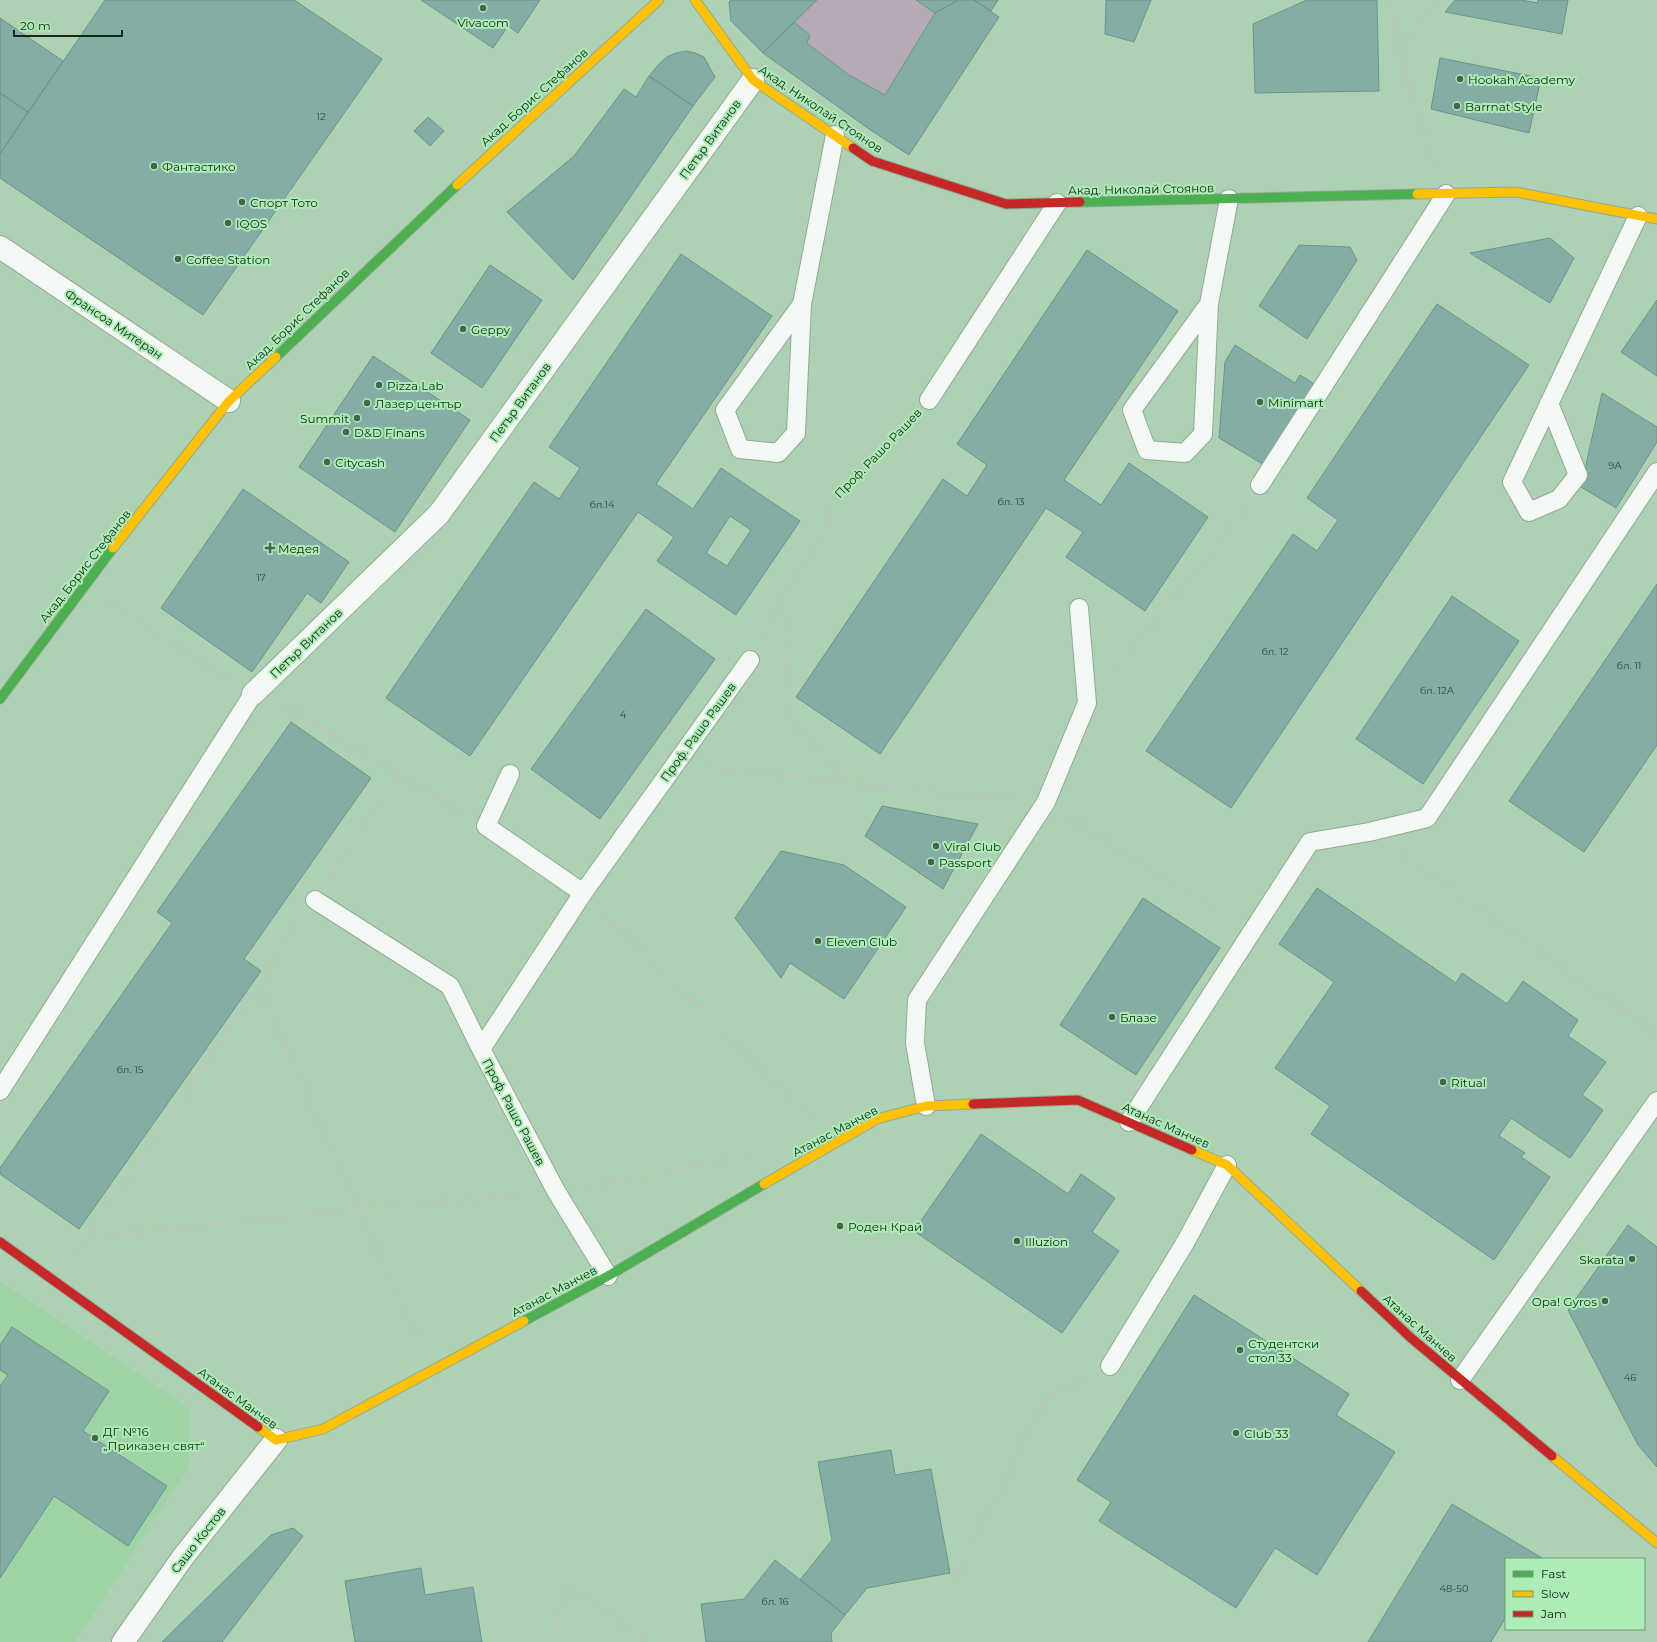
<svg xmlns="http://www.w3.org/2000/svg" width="1657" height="1642" font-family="Montserrat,sans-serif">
<rect width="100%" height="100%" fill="#aed1b4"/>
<path fill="#9ed3a6" d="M0 1281 190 1409 189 1467 75 1642H0Z"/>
<path fill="#b6aab7" d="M817 0H916L935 13 885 95 849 75 807 43 810 35 794 22Z"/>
<path fill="#84aea5" stroke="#6b948a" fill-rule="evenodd" d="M105 0H294L382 59 203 315 0 178V154Z
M421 0H540L518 33 508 26 493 48Z
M731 0H817L763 53 731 21 729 2Z
M916 0H958L935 13Z
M958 0H974L999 17 909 155 869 129 763 53 794 22 810 35 807 43 849 75 885 95 935 13Z
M974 0H998L991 11Z
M1106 0H1151L1134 42 1105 34Z
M1307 0H1377L1379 91 1255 93 1253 24Z
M1455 0H1521L1538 3V0H1568L1562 34 1445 12Z
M0 18 63 61 28 112 0 93Z
M686 51 695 53 704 57 715 77 693 106 649 76 660 63 667 57 676 53Z
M1440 58 1541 78 1529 133 1431 109Z
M649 76 693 106 573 280 507 212 574 156 624 89 636 97Z
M0 93 28 112 0 154Z
M428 117 444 131 430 146 414 131Z
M1550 238 1574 258 1550 303 1470 253Z
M1299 245 1350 247 1357 260 1307 339 1259 306Z
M1087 250 1178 311 1064 480 1101 505 1129 463 1208 517 1145 611 1066 557 1083 532 1046 508 880 754 796 697 943 479 967 496 987 465 957 444Z
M681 254 772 316 656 484 693 509 721 468 800 521 736 615 657 561 674 537 638 512 470 756 386 698 534 482 559 499 580 468 549 447ZM730 516 751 530 727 566 706 553Z
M490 265 542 300 482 388 431 353Z
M1657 300V376L1621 352Z
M1437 304 1529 365 1231 808 1146 751 1293 534 1317 551 1338 520 1307 498Z
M1235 345 1295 383 1300 375 1316 385 1266 466 1219 438 1225 362Z
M373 356 470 420 395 532 299 467Z
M1602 393 1657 427V442L1616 508 1581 487Z
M243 489 349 562 321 603 307 593 252 672 161 608Z
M1657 584V745L1584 852 1509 801Z
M1452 596 1519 641 1423 784 1356 739Z
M646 609 715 659 600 819 531 769Z
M291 722 371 778 244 959 261 971 79 1229 0 1174V1168L172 923 157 912Z
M882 806 978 824 943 889 865 836Z
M781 851 844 865 906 907 844 999 790 963 781 978 735 918Z
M1317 888 1456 983 1462 973 1507 1004 1523 981 1578 1020 1568 1036 1606 1062 1582 1095 1603 1110 1570 1158 1511 1118 1499 1136 1525 1153 1521 1157 1550 1177 1494 1260 1311 1134 1330 1106 1275 1068 1334 982 1279 944Z
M1143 898 1220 948 1136 1075 1060 1025Z
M981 1134 1068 1194 1081 1174 1115 1198 1092 1232 1119 1251 1062 1333 914 1231Z
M1628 1225 1657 1247V1467L1638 1445 1568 1310Z
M1194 1295 1349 1394 1336 1415 1395 1452 1317 1575 1275 1548 1236 1608 1099 1521 1111 1502 1077 1480Z
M12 1327 109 1391 83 1431 167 1486 128 1546 54 1496 0 1578V1386L8 1375 0 1370V1345Z
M891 1450 895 1475 931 1469 950 1573 867 1588 845 1615 800 1580 832 1540 818 1462Z
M1452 1504 1542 1558 1506 1559V1617L1491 1642H1368Z
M293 1528 303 1536 222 1642H162L271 1535Z
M775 1560 845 1615 831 1633 832 1642H706L701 1604 744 1599Z
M421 1568 425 1595 473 1587 482 1642H355L345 1581Z"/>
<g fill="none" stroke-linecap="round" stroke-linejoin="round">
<g stroke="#8faa94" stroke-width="20">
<path id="lane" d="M802 304 796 433 778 453 740 449 725 410 802 304 835 135
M1209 304 1203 434 1185 453 1147 450 1132 410 1209 304 1229 199
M929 400 1057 203
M1549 403 1578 475 1559 499 1529 512 1512 482 1638 216
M1260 485 1446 194
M510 774 486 826 583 893
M315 900 450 986 481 1049
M0 1091 253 694
M926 1106 915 1043 917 1000 1046 802 1087 703 1079 608
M1129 1122 1310 842 1369 832 1427 818 1657 472
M608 1276 556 1191 481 1049 583 893 750 660
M1110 1366 1185 1243 1227 1165
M1460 1380 1657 1101"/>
</g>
<g stroke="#8faa94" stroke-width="24">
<path id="street" d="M0 247 229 401
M253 694 439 514 753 80
M123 1642 183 1557 276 1440"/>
</g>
<g stroke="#8faa94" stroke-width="11">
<path id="fast" d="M1080 202 1417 194
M276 357 457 185
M0 699 113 548
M524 1321 608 1276 764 1184"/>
</g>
<g stroke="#8faa94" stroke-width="11">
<path id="slow" d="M695 0 753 80 853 148
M457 185 659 0
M1417 194 1516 192 1657 219
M113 548 229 401 276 357
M1192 1150 1227 1165 1361 1291
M764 1184 877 1119 926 1106 973 1104
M258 1427 276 1440 323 1429 524 1321
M1552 1456 1657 1543"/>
</g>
<g stroke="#8faa94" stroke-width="11">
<path id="jam" d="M853 148 872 161 1006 204 1080 202
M973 1104 1078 1100 1192 1150
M0 1242 258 1427
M1361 1291 1411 1338 1552 1456"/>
</g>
<path stroke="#bdc7bf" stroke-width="2.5" stroke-dasharray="4 2" stroke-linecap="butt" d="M1390 0 1415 113 1434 163
M1400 47 1436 0
M109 601 228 678
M775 603 790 624 788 657 782 693 796 726 847 782
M761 634 775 603 827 527 829 504 909 420
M1113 671 1227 532 1245 507
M284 705 462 811
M707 768 1015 799
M1069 817 1226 918
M1401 854 1657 1034
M331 876 399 774
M603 913 814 1120
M257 987 359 1209 419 1343
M586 1186 746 1157
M88 1238 359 1209 526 1194
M75 1258 299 924
M955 1577 1044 1399 1086 1377
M560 1642 556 1634 565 1584 647 1642"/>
<use href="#lane" stroke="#f3f8f4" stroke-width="18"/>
<use href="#street" stroke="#f3f8f4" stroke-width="22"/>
<use href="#fast" stroke="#4caf50" stroke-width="9"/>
<use href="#slow" stroke="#ffc107" stroke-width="9"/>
<use href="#jam" stroke="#c62828" stroke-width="9"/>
</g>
<g fill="#48644d" stroke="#adecb6" stroke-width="1.5">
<circle cx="483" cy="8" r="4"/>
<circle cx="1460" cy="79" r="4"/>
<circle cx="1457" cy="106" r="4"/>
<circle cx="154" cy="166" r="4"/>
<circle cx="242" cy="202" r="4"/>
<circle cx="228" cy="223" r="4"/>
<circle cx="178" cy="259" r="4"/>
<circle cx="463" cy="329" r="4"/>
<circle cx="379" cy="385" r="4"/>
<circle cx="1260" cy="402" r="4"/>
<circle cx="367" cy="403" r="4"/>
<circle cx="357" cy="418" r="4"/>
<circle cx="346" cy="432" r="4"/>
<circle cx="327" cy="462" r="4"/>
<path d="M268 542h4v4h4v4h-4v4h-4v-4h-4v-4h4z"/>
<circle cx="936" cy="846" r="4"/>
<circle cx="931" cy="862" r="4"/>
<circle cx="818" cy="941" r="4"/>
<circle cx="1112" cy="1017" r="4"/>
<circle cx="1443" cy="1082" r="4"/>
<circle cx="840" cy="1226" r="4"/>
<circle cx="1017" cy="1241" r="4"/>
<circle cx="1632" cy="1259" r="4"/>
<circle cx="1605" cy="1301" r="4"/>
<circle cx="1240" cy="1350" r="4"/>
<circle cx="1236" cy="1433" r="4"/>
<circle cx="95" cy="1438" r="4"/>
</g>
<g text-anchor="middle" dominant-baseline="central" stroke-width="4" stroke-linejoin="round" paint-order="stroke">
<g font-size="10" fill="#2e4a39">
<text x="321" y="116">12</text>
<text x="1615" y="465">9А</text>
<text x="1011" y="501">бл. 13</text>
<text x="602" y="504">бл.14</text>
<text x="261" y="577">17</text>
<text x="1275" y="651">бл. 12</text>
<text x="1629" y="665">бл. 11</text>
<text x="1437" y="690">бл. 12А</text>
<text x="623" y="714">4</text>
<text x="130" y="1069">бл. 15</text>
<text x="1630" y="1377">46</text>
<text x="1454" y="1588">48-50</text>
<text x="775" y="1601">бл. 16</text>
</g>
<g font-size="12" fill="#112915" stroke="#adecb6" text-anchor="start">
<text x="483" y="22" text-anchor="middle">Vivacom</text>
<text x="1468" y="79">Hookah Academy</text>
<text x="1465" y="106">Barrnat Style</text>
<text x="162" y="166">Фантастико</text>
<text x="250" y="202">Спорт Тото</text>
<text x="236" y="223">IQOS</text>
<text x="186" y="259">Coffee Station</text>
<text x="471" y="329">Geppy</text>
<text x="387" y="385">Pizza Lab</text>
<text x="1268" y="402">Minimart</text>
<text x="375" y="403">Лазер център</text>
<text x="349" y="418" text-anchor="end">Summit</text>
<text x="354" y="432">D&amp;D Finans</text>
<text x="335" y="462">Citycash</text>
<text x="278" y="548">Медея</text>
<text x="944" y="846">Viral Club</text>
<text x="939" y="862">Passport</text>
<text x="826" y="941">Eleven Club</text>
<text x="1120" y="1017">Блазе</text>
<text x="1451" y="1082">Ritual</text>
<text x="848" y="1226">Роден Край</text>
<text x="1025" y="1241">Illuzion</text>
<text x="1624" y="1259" text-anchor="end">Skarata</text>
<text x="1597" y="1301" text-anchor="end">Opa! Gyros</text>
<text x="1248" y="1343">Студентски<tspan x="1248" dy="14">стол 33</tspan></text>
<text x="103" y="1431">ДГ №16<tspan x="103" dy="14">„Приказен свят“</tspan></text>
<text x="1244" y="1433">Club 33</text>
</g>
<g font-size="12" fill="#112915" stroke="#adecb6">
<text transform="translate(534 97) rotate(-42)">Акад. Борис Стефанов</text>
<text transform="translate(821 109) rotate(34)">Акад. Николай Стоянов</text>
<text transform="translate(710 139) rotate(-54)">Петър Витанов</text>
<text transform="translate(1141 189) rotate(-1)">Акад. Николай Стоянов</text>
<text transform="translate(297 319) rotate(-44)">Акад. Борис Стефанов</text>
<text transform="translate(114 324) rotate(34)">Франсоа Митеран</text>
<text transform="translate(520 402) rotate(-54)">Петър Витанов</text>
<text transform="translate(878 453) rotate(-46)">Проф. Рашо Рашев</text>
<text transform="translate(85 566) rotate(-52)">Акад. Борис Стефанов</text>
<text transform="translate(306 643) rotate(-44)">Петър Витанов</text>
<text transform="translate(698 732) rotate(-54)">Проф. Рашо Рашев</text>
<text transform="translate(514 1112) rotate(62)">Проф. Рашо Рашев</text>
<text transform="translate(1166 1125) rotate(24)">Атанас Манчев</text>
<text transform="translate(835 1131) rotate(-28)">Атанас Манчев</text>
<text transform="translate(554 1291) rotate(-28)">Атанас Манчев</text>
<text transform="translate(1420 1328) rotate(42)">Атанас Манчев</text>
<text transform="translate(238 1398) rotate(36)">Атанас Манчев</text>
<text transform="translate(198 1540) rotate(-52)">Сашо Костов</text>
</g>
</g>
<rect x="1505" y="1558" width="140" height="72" fill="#adecb6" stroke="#6f9e76"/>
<rect x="1513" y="1571" width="20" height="6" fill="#4caf50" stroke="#6f9e76"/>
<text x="1541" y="1578" font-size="12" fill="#112915">Fast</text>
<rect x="1513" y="1591" width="20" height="6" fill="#ffc107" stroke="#6f9e76"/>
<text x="1541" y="1598" font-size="12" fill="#112915">Slow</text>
<rect x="1513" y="1611" width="20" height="6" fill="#c62828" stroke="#6f9e76"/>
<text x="1541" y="1618" font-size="12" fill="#112915">Jam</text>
<path d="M14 30v6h108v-6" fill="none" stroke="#112915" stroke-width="2"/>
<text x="20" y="30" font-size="12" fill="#112915" stroke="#adecb6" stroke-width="3" paint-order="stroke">20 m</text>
</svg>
